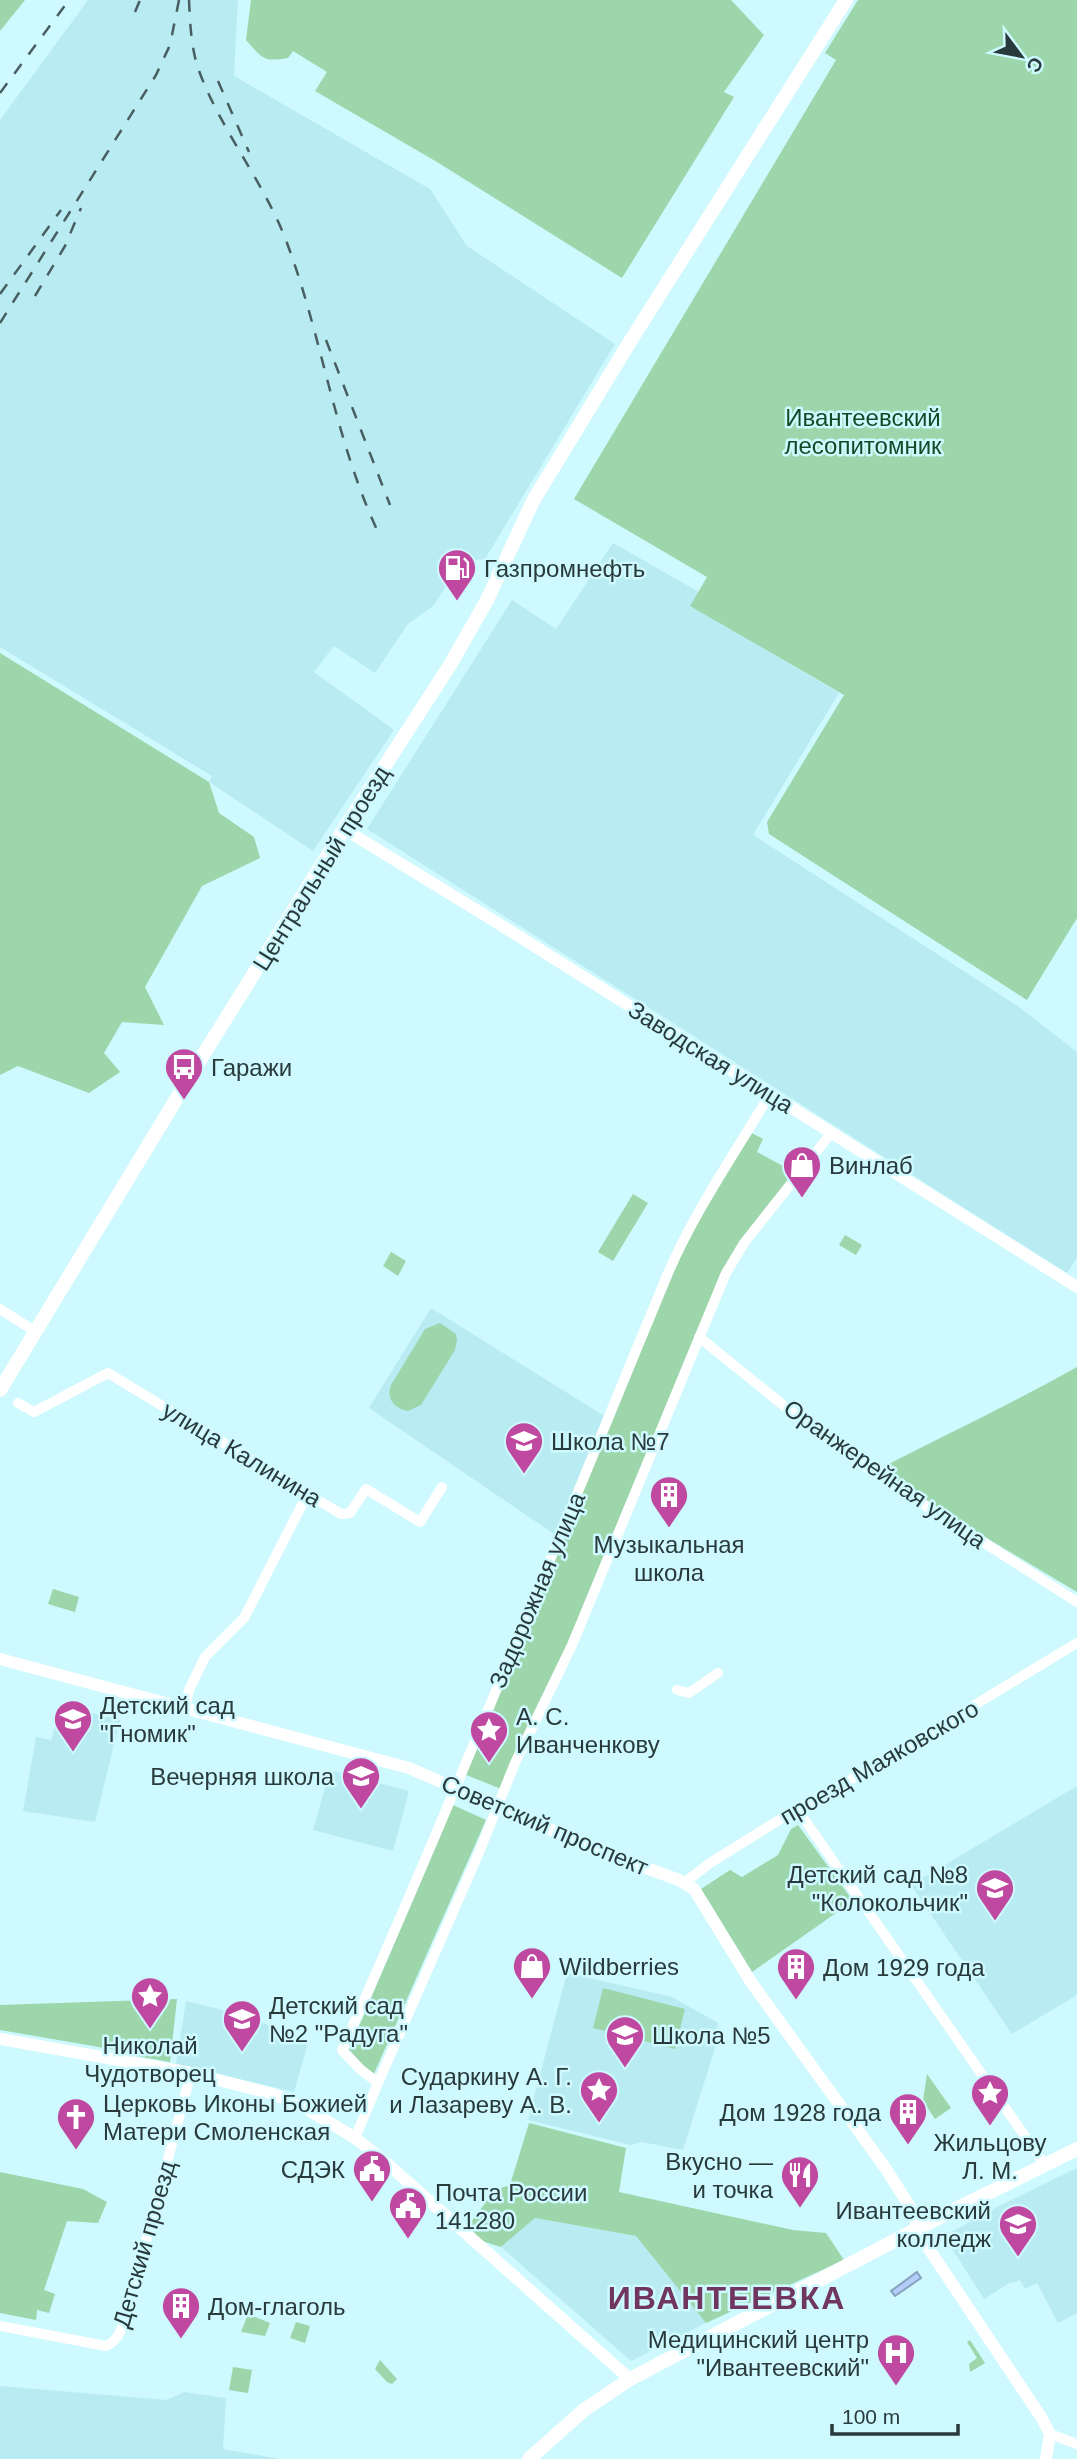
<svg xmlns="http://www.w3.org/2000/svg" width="1077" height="2459" font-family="Helvetica,sans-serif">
<rect width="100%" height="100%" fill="#cef9fe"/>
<path fill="#b8ecf2" d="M88 0H238L234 76 430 189 467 246 615 344 485 559 463 561 433 606 408 624 375 673 334 646 314 672 394 730 313 851 209 782 212 776 0 647V120Z
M613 543 699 592 691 606 839 693 753 835 1019 1007 1077 1052V1258L1067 1273 367 829 512 600 556 629Z
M431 1308 606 1417 554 1534 369 1408Z
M61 1705 120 1720 95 1822 23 1811 36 1737 51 1740Z
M330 1770 409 1791 393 1851 313 1830Z
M1077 1786V1995L1012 2034 911 1885Z
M567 1973 672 1997 718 2023 716 2045 683 2150 642 2142 631 2145 528 2120Z
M186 2001 239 2014 292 2034 308 2043 294 2092 176 2064Z
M1077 2168V2313L1058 2323 1037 2283 1025 2289 1020 2280 1012 2283 1011 2282 984 2299 944 2236 999 2206Z
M535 2218 636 2236 706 2323 631 2361 501 2247Z
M0 2386 167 2400 184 2392 226 2398 223 2449 280 2459H0Z"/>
<path fill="#9cd6aa" d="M0 0H25L0 31Z
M251 0H731L764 35 724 92 734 97 622 278 437 162 315 91 327 72 293 51 288 58C263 62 263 59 246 40Z
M858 0H1077V918L1027 1000 769 834 767 822 844 695 690 606 707 577 574 499 836 60 825 53Z
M0 653 209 782 219 813 254 837 260 858 202 886 145 987 164 1025 122 1022 104 1053 120 1072 89 1093 18 1066 0 1075Z
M748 1131 763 1139 757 1152 796 1173 770 1202 726 1273 615 1542 501 1789 464 1774 666 1279Z
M633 1194 648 1203 613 1261 598 1252Z
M845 1235 862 1245 856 1255 839 1245Z
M391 1252 406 1261 398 1276 383 1266Z
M440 1323 456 1334 457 1340 455 1350 421 1405 408 1411C394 1408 386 1399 391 1385L425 1329Z
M1077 1367V1592L875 1471C943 1436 1011 1404 1077 1367Z
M53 1589 79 1597 75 1612 48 1604Z
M453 1805 486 1820 373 2076 349 2050Z
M798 1825 853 1901 752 1972 701 1889 730 1870 742 1877 778 1855 791 1829Z
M603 1988 685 2009 675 2049 593 2028Z
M177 1999 170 2062 131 2055 128 2052 0 2030V2005Z
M927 2074 951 2108 935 2119 923 2101Z
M529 2123 626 2148 619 2192 793 2230 826 2233 844 2260 706 2323 636 2236 535 2218 501 2247 482 2241 468 2226 495 2190 510 2185Z
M0 2172 83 2189 107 2202 98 2223 67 2221 44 2290 55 2294 49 2313 37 2310 36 2320 0 2313Z
M248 2314 270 2323 265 2336 241 2332Z
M296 2322 310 2326 305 2343 290 2338Z
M970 2340 985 2363 970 2372 969 2364 977 2358 967 2342Z
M380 2360 397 2379 392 2384 387 2382 375 2369Z
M233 2367 252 2370 248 2393 229 2390Z"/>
<path fill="#b2cdf8" stroke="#89a1c0" stroke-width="2" d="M917 2272 921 2278 895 2296 891 2291Z"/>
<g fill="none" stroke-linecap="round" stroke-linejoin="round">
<path stroke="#fff" stroke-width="10" d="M0 1309 36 1332
M699 1337 799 1418 870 1470 1077 1602
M18 1403 34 1412 108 1373 341 1514 350 1513 366 1489 420 1522 442 1487
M677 1690 689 1693 718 1673
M185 1707 189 1690 205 1657 244 1618 308 1493
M797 1809 1045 2165
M684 1883 710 1863 800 1807 859 1775 1077 1643
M378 2083 478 1855 515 1763 572 1645 726 1273 744 1243 832 1132
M355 2138 378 2083 360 2069 342 2050C456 1795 559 1536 666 1278 693 1213 734 1155 770 1094
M0 2326 106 2346C123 2339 125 2316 130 2300L191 2073
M1050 2434 1077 2444"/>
<path stroke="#fff" stroke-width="12" d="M344 829 496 922 1077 1287
M0 1659 409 1768 605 1853 679 1880 694 1889 751 1982 886 2169 910 2207 923 2240 1041 2417 1050 2434 1046 2459
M0 2039 191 2073 273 2094 302 2106 355 2138 383 2160 630 2379"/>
<path stroke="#fff" stroke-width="14" d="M0 1390 200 1060 344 829 450 665 487 600 533 501 631 340 846 0
M529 2459 584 2410 630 2379 938 2218 1077 2149"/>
<path stroke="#485e60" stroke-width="2.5" stroke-dasharray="12 12" stroke-linecap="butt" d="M189 0C190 22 191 47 198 68 220 130 264 181 287 243 323 339 335 443 380 536
M135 12 140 0
M218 81 249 152
M0 93 69 0
M0 294 61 210
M35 296 65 246 81 208
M0 323 156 75 170 45 179 0
M326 340 390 505"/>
</g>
<defs>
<g id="fuel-pin" transform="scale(2.0125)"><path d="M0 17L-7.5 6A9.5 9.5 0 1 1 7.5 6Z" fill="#bf49a1" stroke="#cef9fe"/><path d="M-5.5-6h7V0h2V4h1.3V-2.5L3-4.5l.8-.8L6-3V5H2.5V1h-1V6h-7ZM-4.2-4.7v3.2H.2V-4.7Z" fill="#fff"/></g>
<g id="bus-pin" transform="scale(2.0125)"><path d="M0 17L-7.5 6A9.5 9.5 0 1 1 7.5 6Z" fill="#bf49a1" stroke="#cef9fe"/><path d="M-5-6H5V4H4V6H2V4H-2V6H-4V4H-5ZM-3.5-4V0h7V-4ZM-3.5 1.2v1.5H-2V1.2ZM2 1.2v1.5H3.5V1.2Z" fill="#fff"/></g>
<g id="shop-pin" transform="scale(2.0125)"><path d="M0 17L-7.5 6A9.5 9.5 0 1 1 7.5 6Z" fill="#bf49a1" stroke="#cef9fe"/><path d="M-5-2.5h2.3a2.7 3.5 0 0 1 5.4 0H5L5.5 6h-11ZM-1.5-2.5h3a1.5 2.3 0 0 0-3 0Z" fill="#fff"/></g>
<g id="school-pin" transform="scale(2.0125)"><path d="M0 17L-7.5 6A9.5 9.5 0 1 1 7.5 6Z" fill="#bf49a1" stroke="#cef9fe"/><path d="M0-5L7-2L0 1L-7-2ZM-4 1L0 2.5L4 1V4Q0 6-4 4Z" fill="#fff"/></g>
<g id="building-pin" transform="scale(2.0125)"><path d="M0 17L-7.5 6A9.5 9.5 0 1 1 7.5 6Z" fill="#bf49a1" stroke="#cef9fe"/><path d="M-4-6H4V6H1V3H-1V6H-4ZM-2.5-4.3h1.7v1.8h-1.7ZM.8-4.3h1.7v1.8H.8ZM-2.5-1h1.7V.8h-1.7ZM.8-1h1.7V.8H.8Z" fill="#fff"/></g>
<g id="sight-pin" transform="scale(2.0125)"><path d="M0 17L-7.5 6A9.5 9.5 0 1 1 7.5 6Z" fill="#bf49a1" stroke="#cef9fe"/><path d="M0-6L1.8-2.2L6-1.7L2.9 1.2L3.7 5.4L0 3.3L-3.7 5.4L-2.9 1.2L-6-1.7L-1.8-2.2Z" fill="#fff"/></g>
<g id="church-pin" transform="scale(2.0125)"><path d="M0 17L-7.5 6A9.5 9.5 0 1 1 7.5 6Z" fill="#bf49a1" stroke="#cef9fe"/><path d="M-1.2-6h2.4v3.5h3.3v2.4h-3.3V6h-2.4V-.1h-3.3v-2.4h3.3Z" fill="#fff"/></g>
<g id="civic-pin" transform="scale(2.0125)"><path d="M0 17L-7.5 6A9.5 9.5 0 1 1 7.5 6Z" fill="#bf49a1" stroke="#cef9fe"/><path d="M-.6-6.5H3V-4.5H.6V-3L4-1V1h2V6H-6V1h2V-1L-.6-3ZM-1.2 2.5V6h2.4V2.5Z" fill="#fff"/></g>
<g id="restaurant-pin" transform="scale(2.0125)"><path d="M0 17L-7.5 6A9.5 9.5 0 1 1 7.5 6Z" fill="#bf49a1" stroke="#cef9fe"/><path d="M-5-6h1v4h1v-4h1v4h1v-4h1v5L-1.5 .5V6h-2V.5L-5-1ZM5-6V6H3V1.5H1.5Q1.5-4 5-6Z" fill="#fff"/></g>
<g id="university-pin" transform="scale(2.0125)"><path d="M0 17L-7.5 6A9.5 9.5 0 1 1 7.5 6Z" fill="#bf49a1" stroke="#cef9fe"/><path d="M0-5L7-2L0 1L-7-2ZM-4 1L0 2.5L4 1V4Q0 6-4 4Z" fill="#fff"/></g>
<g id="hospital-pin" transform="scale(2.0125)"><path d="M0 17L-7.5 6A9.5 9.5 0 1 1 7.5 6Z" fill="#bf49a1" stroke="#cef9fe"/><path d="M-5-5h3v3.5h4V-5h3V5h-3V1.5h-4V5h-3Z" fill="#fff"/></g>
</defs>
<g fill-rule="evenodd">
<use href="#fuel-pin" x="457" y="568"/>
<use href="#bus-pin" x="184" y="1067"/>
<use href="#shop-pin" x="802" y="1165"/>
<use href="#school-pin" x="524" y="1441"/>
<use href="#building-pin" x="669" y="1495"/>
<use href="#school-pin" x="73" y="1719"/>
<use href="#sight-pin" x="489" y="1730"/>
<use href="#school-pin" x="361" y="1776"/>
<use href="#school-pin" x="995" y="1888"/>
<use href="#shop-pin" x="532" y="1966"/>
<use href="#building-pin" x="796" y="1967"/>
<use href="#sight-pin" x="150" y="1996"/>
<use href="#school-pin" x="242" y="2019"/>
<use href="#school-pin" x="625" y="2035"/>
<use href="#sight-pin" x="599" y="2090"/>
<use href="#sight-pin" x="990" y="2093"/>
<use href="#building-pin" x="908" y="2112"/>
<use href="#church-pin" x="76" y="2117"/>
<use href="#civic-pin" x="372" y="2169"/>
<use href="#restaurant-pin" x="800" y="2175"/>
<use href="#civic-pin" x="408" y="2206"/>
<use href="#university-pin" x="1018" y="2224"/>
<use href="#building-pin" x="181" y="2306"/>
<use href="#hospital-pin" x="896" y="2353"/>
</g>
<g text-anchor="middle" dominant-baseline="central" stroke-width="5" stroke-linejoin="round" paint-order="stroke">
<g font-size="24" fill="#114b27" stroke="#cef9fe">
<text x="863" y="417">Ивантеевский<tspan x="863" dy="28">лесопитомник</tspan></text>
</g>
<g font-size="24" fill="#293a3c" stroke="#cef9fe" text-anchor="start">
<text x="484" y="568">Газпромнефть</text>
<text x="211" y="1067">Гаражи</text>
<text x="829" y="1165">Винлаб</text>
<text x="551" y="1441">Школа №7</text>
<text x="669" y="1544" text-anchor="middle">Музыкальная<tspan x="669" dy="28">школа</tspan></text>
<text x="100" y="1705">Детский сад<tspan x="100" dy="28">"Гномик"</tspan></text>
<text x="516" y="1716">А. С.<tspan x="516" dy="28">Иванченкову</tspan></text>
<text x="334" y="1776" text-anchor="end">Вечерняя школа</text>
<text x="968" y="1874" text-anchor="end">Детский сад №8<tspan x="968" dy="28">"Колокольчик"</tspan></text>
<text x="559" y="1966">Wildberries</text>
<text x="823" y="1967">Дом 1929 года</text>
<text x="269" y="2005">Детский сад<tspan x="269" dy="28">№2 "Радуга"</tspan></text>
<text x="652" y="2035">Школа №5</text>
<text x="150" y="2045" text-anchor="middle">Николай<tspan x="150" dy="28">Чудотворец</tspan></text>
<text x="572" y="2076" text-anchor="end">Сударкину А. Г.<tspan x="572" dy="28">и Лазареву А. В.</tspan></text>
<text x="103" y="2103">Церковь Иконы Божией<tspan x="103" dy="28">Матери Смоленская</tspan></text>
<text x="881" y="2112" text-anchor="end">Дом 1928 года</text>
<text x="990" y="2142" text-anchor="middle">Жильцову<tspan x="990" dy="28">Л. М.</tspan></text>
<text x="773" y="2161" text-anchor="end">Вкусно —<tspan x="773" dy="28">и точка</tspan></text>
<text x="345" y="2169" text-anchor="end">СДЭК</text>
<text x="435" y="2192">Почта России<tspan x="435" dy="28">141280</tspan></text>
<text x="991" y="2210" text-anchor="end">Ивантеевский<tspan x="991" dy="28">колледж</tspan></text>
<text x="208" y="2306">Дом-глаголь</text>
<text x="869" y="2339" text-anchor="end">Медицинский центр<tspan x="869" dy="28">"Ивантеевский"</tspan></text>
</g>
<g font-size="24" fill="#293a3c" stroke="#cef9fe">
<text transform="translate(321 868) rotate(-58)">Центральный проезд</text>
<text transform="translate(711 1057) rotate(32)">Заводская улица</text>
<text transform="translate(242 1454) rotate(31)">улица Калинина</text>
<text transform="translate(885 1474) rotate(35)">Оранжерейная улица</text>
<text transform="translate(537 1590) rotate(-67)">Задорожная улица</text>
<text transform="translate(879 1762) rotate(-30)">проезд Маяковского</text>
<text transform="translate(545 1825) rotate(23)">Советский проспект</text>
<text transform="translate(144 2244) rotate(-74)">Детский проезд</text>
</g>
<g font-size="32" font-weight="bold" letter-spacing="2" fill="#703660" stroke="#cef9fe">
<text x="727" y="2298">ИВАНТЕЕВКА</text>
</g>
</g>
<g transform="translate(1021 56) rotate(122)" stroke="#cef9fe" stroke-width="5" paint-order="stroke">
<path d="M0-5L12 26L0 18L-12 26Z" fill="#293a3c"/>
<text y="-10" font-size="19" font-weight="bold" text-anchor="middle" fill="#293a3c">С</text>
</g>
<path d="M832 2424v10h126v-10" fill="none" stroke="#293a3c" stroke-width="3.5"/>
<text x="842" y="2424" font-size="21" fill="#293a3c" stroke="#cef9fe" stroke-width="5" paint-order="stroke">100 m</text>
</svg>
